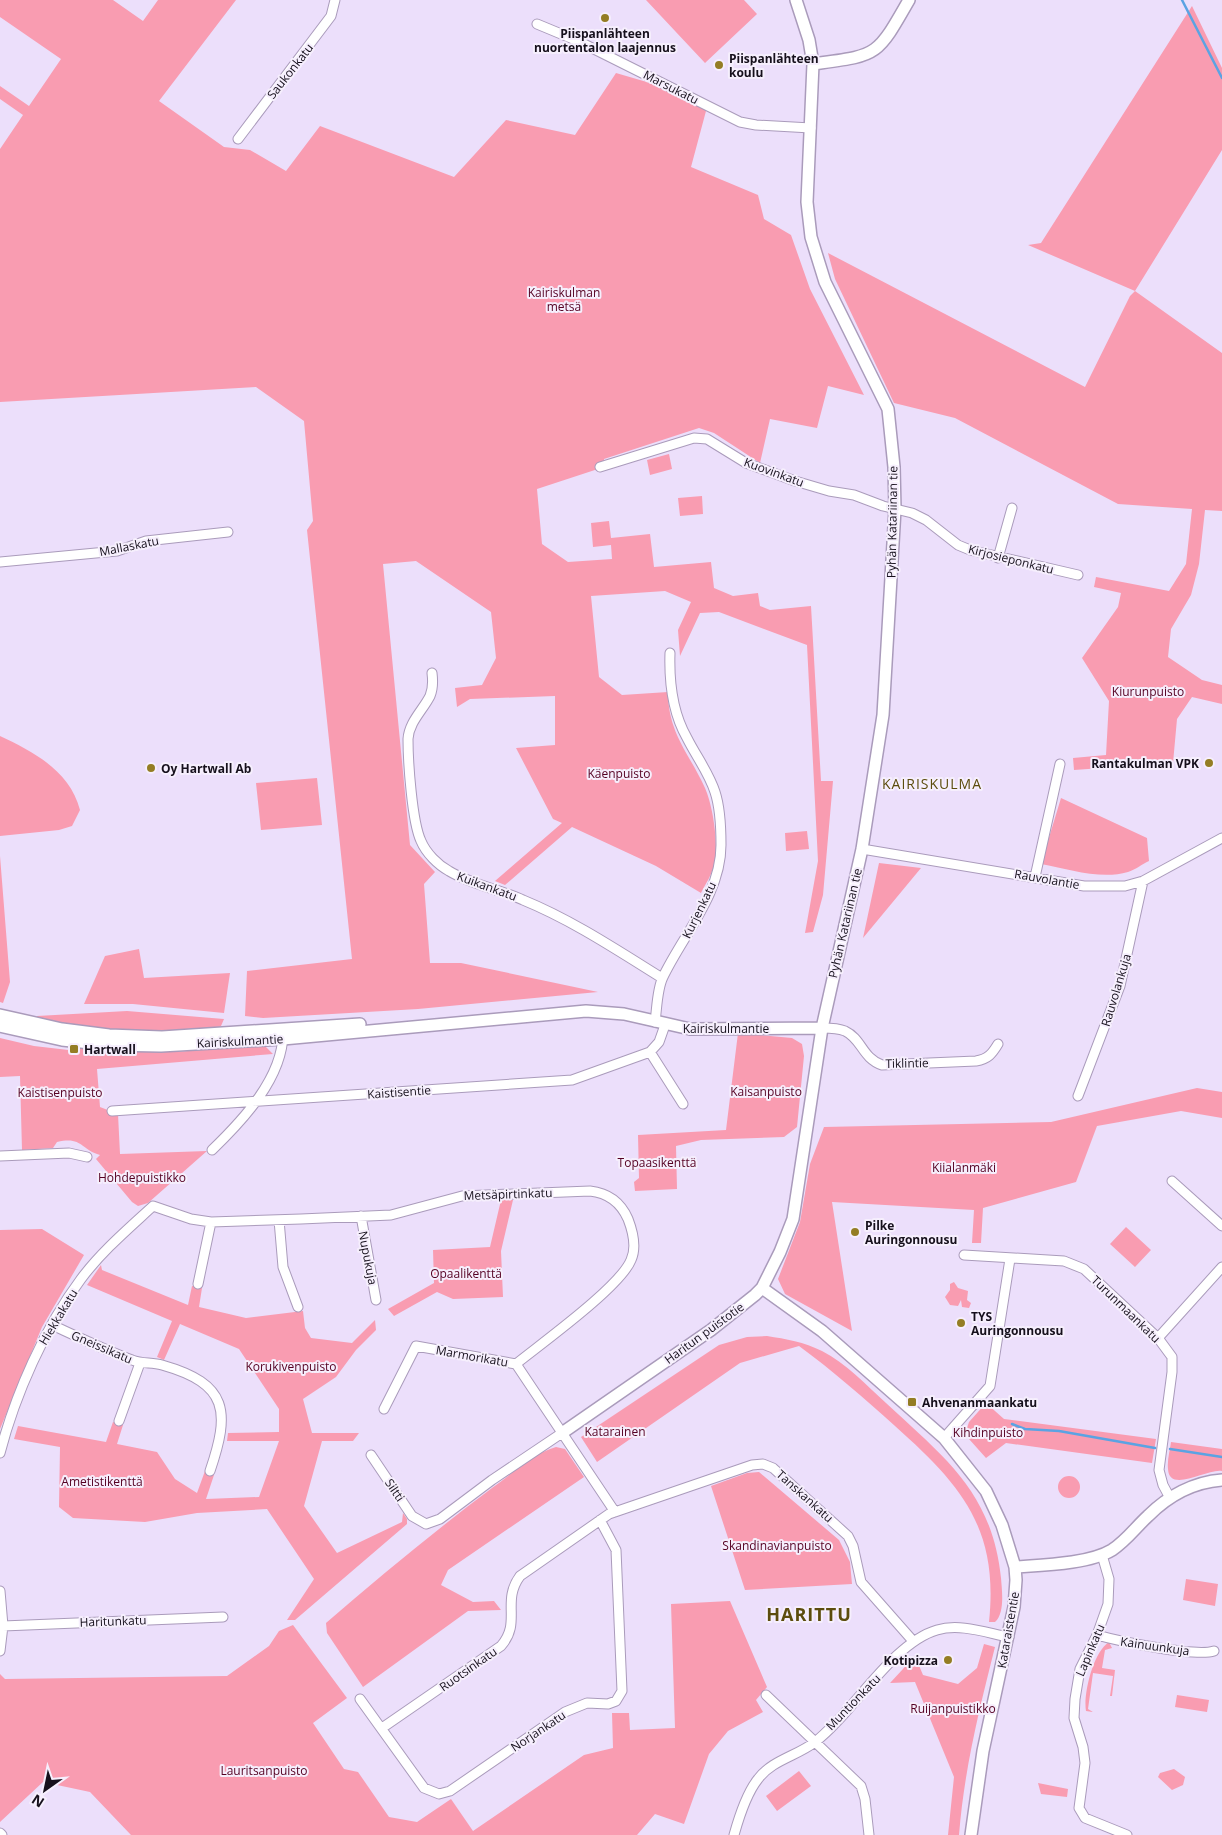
<svg xmlns="http://www.w3.org/2000/svg" width="1222" height="1835" font-family="'Open Sans',sans-serif">
<rect width="100%" height="100%" fill="#ecdffb"/>
<path fill="#f99cb1" d="M0 0H113L143 21 158 0H236L159 101 224 147 250 150 286 171 320 126 454 177 506 120 575 135 616 73 681 92 706 111 691 167 758 195 764 219 791 235 810 289 864 395 828 386 817 428 770 419 760 463 714 433 699 428 604 459V467L537 489 542 544 568 562 612 559 611 545 593 547 591 523 609 521 611 538 650 534 654 567 711 562 714 588 733 596 758 593 760 606 770 610 811 606 821 781H833L823 895 813 932 805 933 818 861 807 645 719 612 700 613 680 656 678 630 691 602 665 591 591 596 599 677 622 695 668 692C668 733 689 753 705 788 713 806 719 845 714 864 712 875 706 883 701 893L656 866 572 827 505 885 495 881 562 823 553 819 516 748 555 745V696L470 699 457 707 455 688 482 685 496 658 491 612 416 561 383 564 410 845 435 872 424 884 430 963H461L598 992 418 1009 263 1018 245 1016 247 971 352 959 307 530 313 521 304 421 256 387 0 402V149L23 115 0 99V86L29 106 61 59 0 17Z
M646 0H744L757 14 705 63Z
M1192 6 1222 68V150L1135 291 1222 353V511L1205 510 1199 564 1191 595 1171 629 1168 657 1202 680 1222 685V704L1192 697 1177 719 1173 763 1074 770 1073 758 1106 755 1109 701 1082 658 1118 607 1121 593 1094 587 1096 577 1169 591 1186 564 1192 509 1118 504 955 418 894 403 835 279 828 253 1085 387 1130 296 1135 291 1028 245 1041 243Z
M669 454 672 469 650 475 647 460Z
M702 496 703 514 680 516 678 498Z
M0 736C34 752 70 771 80 810L72 826 59 830 0 836Z
M317 778 322 825 261 830 256 783Z
M1061 798 1147 838 1149 861C1142 864 1135 870 1128 872 1101 880 1068 869 1041 864Z
M807 831 809 849 786 851 785 833Z
M0 856 10 982 3 1003 0 1002Z
M879 863 921 868 863 938Z
M139 949 144 978 230 973 224 1013 133 1004H84L105 956Z
M127 1011 224 1019 221 1026 216 1029 177 1032 102 1031 37 1021V1016Z
M738 1033 792 1038 802 1044 804 1056 797 1127 784 1137 701 1140 676 1146 677 1189 635 1191 634 1182 639 1178 638 1135 726 1130Z
M0 1038 34 1046 77 1051 79 1047 175 1052 264 1045 273 1054 97 1069 100 1107 118 1114 120 1154 207 1151 148 1203 138 1206 132 1202 96 1159 100 1155C80 1149 82 1136 57 1142L53 1148 22 1150 20 1076 0 1077Z
M1197 1088 1222 1092V1118L1181 1111 1097 1126 1076 1182 983 1208 981 1243H972L974 1210 832 1202 852 1331 785 1294 778 1279 800 1222 810 1164 824 1127 1051 1122Z
M501 1200H513L501 1251 503 1297 453 1299 437 1292 394 1316 388 1309 434 1283 433 1250 490 1247Z
M1126 1227 1151 1250 1135 1267 1110 1244Z
M42 1229 84 1255 42 1327 0 1429V1230Z
M101 1265 102 1270 188 1305 192 1286 202 1288 199 1307 246 1318 303 1311 305 1328 311 1338 352 1343 375 1320 376 1330 356 1350 336 1377 303 1399 312 1433H359L353 1441H322L304 1506 337 1553 402 1522 403 1513 407 1519V1524L295 1620H287L314 1579 267 1509 197 1513 145 1522 73 1518 59 1507 60 1447 14 1439 18 1426 106 1442 113 1422 123 1425 117 1444 157 1452 175 1479 197 1493 205 1471 214 1475 206 1499 259 1497 279 1441H227L228 1433 279 1432V1409L239 1349 180 1324 164 1360 157 1357 172 1321 87 1285Z
M954 1282 958 1288 968 1291 967 1300 971 1303 969 1308 962 1307 961 1300 958 1306 950 1305 945 1297 950 1290V1284Z
M767 1336C786 1339 804 1342 822 1351 846 1363 866 1385 886 1403 945 1458 992 1492 1001 1578 1002 1591 1005 1613 995 1622H989C999 1528 961 1485 895 1426 864 1398 833 1371 799 1346L740 1363 597 1462 581 1437 719 1345 747 1337Z
M986 1403 1004 1419 1156 1439 1152 1463 1006 1443 986 1458 969 1439 966 1431 969 1422Z
M1171 1442 1222 1449V1471C1208 1468 1169 1494 1168 1469 1167 1460 1170 1450 1171 1442Z
M556 1447 565 1449 584 1477 448 1570 441 1585 473 1602 494 1601 501 1610 468 1611 363 1687 327 1633 326 1623C380 1576 435 1531 492 1488 512 1474 532 1454 556 1447Z
M759 1472 839 1540 850 1562 852 1584 745 1590 711 1486 747 1473Z
M1058 1487a11 11 0 1 1 22 0a11 11 0 1 1-22 0Z
M1186 1579 1218 1584 1215 1606 1183 1600Z
M730 1601 767 1687 756 1700 763 1712 728 1731 709 1754 684 1824 655 1814 637 1835H131L90 1792 43 1782 0 1822V1674L5 1679 227 1676 269 1646 279 1631 293 1625 347 1698 313 1723 344 1769 358 1772 389 1817 417 1822 451 1799 473 1831 584 1755 613 1748 612 1713H629L630 1730 675 1728 671 1604Z
M1109 1642 1112 1648 1105 1650 1102 1668 1115 1670 1112 1696H1110L1113 1676 1093 1673 1088 1709 1093 1712 1086 1711C1083 1695 1093 1652 1109 1642Z
M984 1644 995 1647C979 1710 964 1771 959 1835H948L954 1777 915 1682 890 1683 915 1656 923 1675 958 1684 977 1668Z
M1177 1695 1209 1700 1207 1712 1175 1707Z
M1174 1769 1185 1777 1183 1785 1172 1790 1158 1777 1160 1773Z
M799 1771 811 1786 777 1811 766 1796Z
M1038 1783 1068 1789 1067 1797 1041 1794Z"/>
<g fill="none" stroke-linecap="round" stroke-linejoin="round">
<path stroke="#5ba3e3" stroke-width="2.5" d="M1182 0 1222 78
M1012 1424 1025 1429 1059 1431 1155 1448
M1170 1449 1222 1457"/>
<g stroke="#aa9bbb" stroke-width="11">
<path id="street" d="M537 24 578 41 740 122 756 125 811 128
M238 139 331 16 335 0
M600 467 694 438 707 439 746 463 795 481 829 491 854 495 883 506 912 513 926 520 958 545 970 550 1078 575
M998 558 1012 508
M0 562 117 551 146 541 228 532
M432 673C433 681 433 689 430 696 423 710 409 722 408 739 408 761 412 822 421 841 426 853 438 865 449 871 472 885 499 889 523 900 572 920 617 950 662 978
M862 849 1084 886H1125L1143 881 1222 838
M1035 877 1060 764
M655 1022C657 1008 657 989 663 977 683 935 721 894 721 845 721 829 720 807 715 792 709 773 696 756 687 738 672 712 669 683 670 653
M822 1028C830 1028 838 1028 845 1031 862 1039 862 1058 882 1065L976 1061C988 1059 992 1054 998 1044
M650 1052 683 1104
M1078 1096 1120 986 1143 881
M112 1111 572 1080 650 1052 659 1042 665 1025
M212 1150C242 1121 283 1078 283 1033
M0 1156 69 1153 87 1157
M1172 1181 1222 1226
M361 1216 376 1300
M279 1220 283 1267 298 1307
M964 1255 1064 1261 1084 1269 1158 1338 1172 1357V1372L1159 1470 1163 1485 1170 1498
M198 1284 211 1222
M52 1325C78 1337 105 1350 132 1360 142 1364 152 1362 162 1365 229 1384 230 1412 210 1471
M1158 1338 1222 1267
M384 1409 416 1346 516 1364 615 1512
M119 1421 140 1363
M944 1438 990 1386 1010 1259
M0 1453C15 1395 45 1327 81 1279 101 1252 128 1229 153 1206L191 1219 211 1222 301 1219 391 1215 462 1196 590 1191C608 1193 621 1203 628 1219 633 1232 637 1247 631 1260 620 1287 542 1343 516 1364
M371 1455 412 1516 426 1524 440 1519 492 1480 562 1433
M1102 1555 1109 1579 1108 1604 1097 1635 1080 1669 1075 1699 1074 1718 1083 1747 1085 1763 1079 1808 1085 1818 1127 1835
M0 1591 3 1626 0 1651
M3 1626 223 1617
M1097 1635C1118 1641 1195 1657 1214 1651
M766 1695 861 1786 865 1799 869 1835
M360 1699 424 1788 439 1794 450 1791 565 1712 587 1703 608 1704 616 1701 622 1691 616 1550 600 1520
M382 1728 501 1646C522 1622 501 1602 520 1576L609 1514 752 1465 763 1464 773 1468 848 1536 853 1546 861 1582 913 1641
M0 1833 2 1835
M734 1835C739 1817 746 1794 758 1779 772 1760 797 1756 815 1742 853 1713 892 1643 937 1630 960 1623 987 1633 1009 1637"/>
</g>
<g stroke="#aa9bbb" stroke-width="14">
<path id="secondary" d="M813 64C878 55 876 58 909 0
M0 1015 62 1029 109 1035 162 1037 360 1024
M0 1026 62 1040 109 1045 161 1046 283 1039 586 1011 624 1014 690 1029 822 1028
M762 1288 822 1331 944 1438 986 1491 1002 1525 1015 1567 1016 1580 1014 1607 983 1751 971 1835
M562 1433 711 1330 755 1295 762 1288 780 1252 793 1219 822 1028 862 849 883 715 895 509 894 467 888 409 825 282 811 237 807 202 813 64 809 40 796 0
M1015 1567C1042 1565 1089 1564 1112 1550 1126 1541 1136 1527 1148 1516 1168 1496 1194 1482 1222 1480"/>
</g>
<use href="#street" stroke="#fff" stroke-width="9"/>
<use href="#secondary" stroke="#fff" stroke-width="11"/>
</g>
<g fill="#947d24" stroke="#f6effd" stroke-width="2">
<circle cx="605" cy="18" r="5"/>
<circle cx="719" cy="65" r="5"/>
<circle cx="1209" cy="763" r="5"/>
<circle cx="151" cy="768" r="5"/>
<rect x="69" y="1044" width="10" height="10" rx="2.5"/>
<circle cx="855" cy="1232" r="5"/>
<circle cx="961" cy="1323" r="5"/>
<rect x="907" y="1397" width="10" height="10" rx="2.5"/>
<circle cx="948" cy="1660" r="5"/>
</g>
<g text-anchor="middle" dominant-baseline="central" stroke-width="4" stroke-linejoin="round" paint-order="stroke">
<g font-size="12" font-weight="bold" fill="#16101c" stroke="#f6effd" text-anchor="start">
<text x="605" y="33" text-anchor="middle">Piispanlähteen<tspan x="605" dy="14">nuortentalon laajennus</tspan></text>
<text x="729" y="58">Piispanlähteen<tspan x="729" dy="14">koulu</tspan></text>
<text x="1199" y="763" text-anchor="end">Rantakulman VPK</text>
<text x="161" y="768">Oy Hartwall Ab</text>
<text x="84" y="1049">Hartwall</text>
<text x="865" y="1225">Pilke<tspan x="865" dy="14">Auringonnousu</tspan></text>
<text x="971" y="1316">TYS<tspan x="971" dy="14">Auringonnousu</tspan></text>
<text x="922" y="1402">Ahvenanmaankatu</text>
<text x="938" y="1660" text-anchor="end">Kotipizza</text>
</g>
<g font-size="12" fill="#16101c" stroke="#f6effd">
<text transform="translate(290 71) rotate(-52)">Saukonkatu</text>
<text transform="translate(671 87) rotate(27)">Marsukatu</text>
<text transform="translate(774 472) rotate(20)">Kuovinkatu</text>
<text transform="translate(892 522) rotate(-89)">Pyhän Katariinan tie</text>
<text transform="translate(129 546) rotate(-11)">Mallaskatu</text>
<text transform="translate(1011 559) rotate(14)">Kirjosieponkatu</text>
<text transform="translate(1047 879) rotate(10)">Rauvolantie</text>
<text transform="translate(487 886) rotate(20)">Kuikankatu</text>
<text transform="translate(699 910) rotate(-64)">Kurjenkatu</text>
<text transform="translate(845 923) rotate(-77)">Pyhän Katariinan tie</text>
<text transform="translate(1116 990) rotate(-73)">Rauvolankuja</text>
<text x="726" y="1028">Kairiskulmantie</text>
<text transform="translate(240 1041) rotate(-3)">Kairiskulmantie</text>
<text transform="translate(907 1063) rotate(-1)">Tiklintie</text>
<text transform="translate(399 1092) rotate(-4)">Kaistisentie</text>
<text transform="translate(508 1194) rotate(-2)">Metsäpirtinkatu</text>
<text transform="translate(368 1258) rotate(79)">Nupukuja</text>
<text transform="translate(1126 1309) rotate(44)">Turunmaankatu</text>
<text transform="translate(58 1317) rotate(-59)">Hiekkakatu</text>
<text transform="translate(704 1333) rotate(-36)">Haritun puistotie</text>
<text transform="translate(102 1347) rotate(23)">Gneissikatu</text>
<text transform="translate(472 1356) rotate(10)">Marmorikatu</text>
<text transform="translate(395 1490) rotate(56)">Siltti</text>
<text transform="translate(805 1496) rotate(42)">Tanskankatu</text>
<text transform="translate(113 1621) rotate(-2)">Haritunkatu</text>
<text transform="translate(1008 1630) rotate(-80)">Kataraistentie</text>
<text transform="translate(1155 1646) rotate(8)">Kainuunkuja</text>
<text transform="translate(1090 1650) rotate(-67)">Lapinkatu</text>
<text transform="translate(468 1669) rotate(-35)">Ruotsinkatu</text>
<text transform="translate(853 1702) rotate(-46)">Muntionkatu</text>
<text transform="translate(538 1731) rotate(-34)">Norjankatu</text>
</g>
<g font-size="12" fill="#502" stroke="#f6effd">
<text x="564" y="292">Kairiskulman<tspan x="564" dy="14">metsä</tspan></text>
<text x="1148" y="691">Kiurunpuisto</text>
<text x="619" y="773">Käenpuisto</text>
<text x="766" y="1091">Kaisanpuisto</text>
<text x="60" y="1092">Kaistisenpuisto</text>
<text x="657" y="1162">Topaasikenttä</text>
<text x="964" y="1167">Kiialanmäki</text>
<text x="142" y="1177">Hohdepuistikko</text>
<text x="466" y="1273">Opaalikenttä</text>
<text x="291" y="1366">Korukivenpuisto</text>
<text x="615" y="1431">Katarainen</text>
<text x="988" y="1432">Kihdinpuisto</text>
<text x="102" y="1481">Ametistikenttä</text>
<text x="777" y="1545">Skandinavianpuisto</text>
<text x="953" y="1708">Ruijanpuistikko</text>
<text x="264" y="1770">Lauritsanpuisto</text>
</g>
<g font-size="14" letter-spacing="1" fill="#5c4c0d" stroke="#f6effd">
<text x="932" y="783">KAIRISKULMA</text>
</g>
<g font-size="18" font-weight="bold" letter-spacing="1" fill="#5c4c0d" stroke="#f6effd">
<text x="809" y="1614">HARITTU</text>
</g>
</g>
<g transform="translate(45 1790) rotate(213)" stroke="#f6effd" stroke-width="4" paint-order="stroke">
<path d="M0-4L9 19L0 12L-9 19Z" fill="#16101c"/>
<text y="-8" font-size="14" font-weight="bold" text-anchor="middle" fill="#16101c">N</text>
</g>
</svg>
